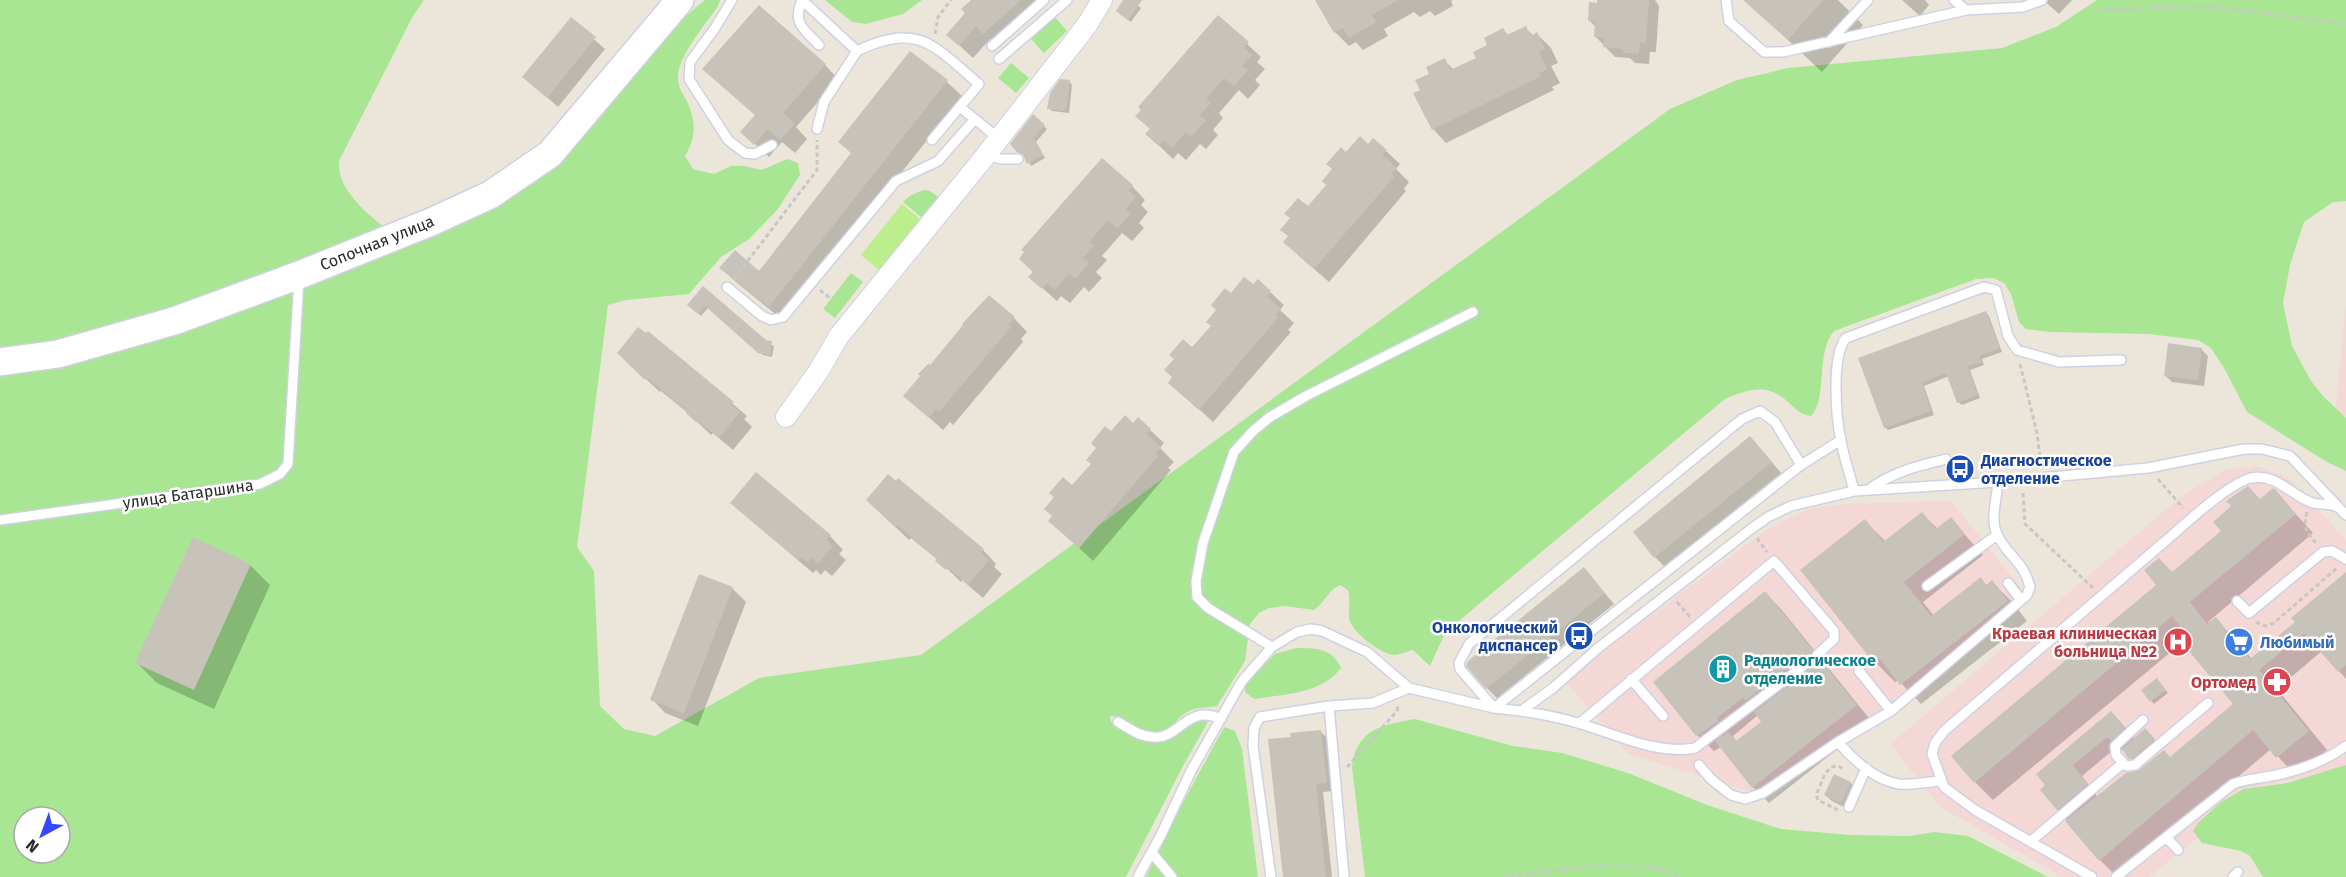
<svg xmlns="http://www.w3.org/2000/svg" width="2346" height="877" font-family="'Fira Sans',sans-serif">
<rect width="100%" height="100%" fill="#ece6da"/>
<path fill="#f4d8d6" d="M2346 305V427L2334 424Z
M2256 466 2288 477 2346 540V764L2326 773 2260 786 2150 877H2062L1940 807 1890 744 2182 496 2225 470Z
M1951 501 2031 600 1893 715 1765 796 1628 754 1564 680 1769 528 1808 509 1843 504Z"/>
<path fill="#a8e693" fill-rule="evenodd" d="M0 0H424L413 16 339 161C337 191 368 214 390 232L439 231 633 69 680 21 705 0H720L718 6C706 24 677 57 678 78 678 86 682 93 686 99 696 121 697 135 685 156L693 169 714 174 731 166H744L762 170 787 159 798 163 800 175 777 210 749 239 721 257 689 294 626 300 608 305 577 547 594 571 600 706 624 729 655 736 759 678 921 655 1670 109 1737 80 1788 68 2002 48 2056 27 2097 0H2346V201L2333 202 2304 222 2290 265 2283 303 2292 346 2311 381 2323 396 2346 418V471L2327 462 2247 412 2224 368 2211 348 2198 340 2149 334 2051 332 2026 329 2019 322 2011 294 2004 283 1993 278 1976 279 1834 331C1815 353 1828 399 1811 416 1800 415 1795 408 1787 401 1767 383 1748 389 1725 399L1473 609 1445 633 1430 666 1413 650C1408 651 1399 655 1395 655 1382 655 1350 631 1349 618 1348 609 1351 600 1348 590L1340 585C1328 590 1325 603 1314 610L1285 606 1269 608 1259 613 1250 624 1245 661 1217 706C1207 708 1198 707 1189 711 1178 717 1170 730 1158 733 1140 737 1126 717 1110 716L1111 722 1151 743C1172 741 1184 725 1203 719L1208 722 1183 766 1126 877H0ZM24 817H60V853H24Z
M825 0H922L903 14 866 24 852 22Z
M1055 17 1067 31 1044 53 1031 39Z
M1011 63 1029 78 1016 93 998 78Z
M924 190 930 191 938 197 921 217 903 202 911 195Z
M851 273 863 282 835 318 823 309Z
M1296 648C1315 648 1333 648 1341 668 1321 694 1285 694 1254 699L1245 692V685L1275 654Z
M1415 719 1513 746 1562 753 1628 773 1707 805 1781 829 1850 835 1909 836 1935 832 1968 836 2048 877H1365L1352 767C1356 729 1382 725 1415 719Z
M1225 727 1235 731 1242 749 1258 877H1146L1174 819 1223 729Z
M2346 765V877H2263L2250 856 2241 851 2202 843 2193 831 2198 823 2221 802 2244 789 2287 783Z"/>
<path fill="#bdee8e" d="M902 204 920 219 879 270 861 255Z"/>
<path fill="#0003" fill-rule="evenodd" d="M974 0H1049L998 46 990 39 973 58 948 35 967 13Z
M1125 0H1130L1141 8 1131 22 1120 14Z
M1317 0H1453L1451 1 1453 6 1435 16 1430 11 1420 17 1414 12 1384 29 1388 36 1363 50 1356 42 1349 46 1335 32Z
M1599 0H1655L1659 6 1656 52H1650L1649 64 1635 63 1630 58 1615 57 1595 36 1596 27 1589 20Z
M1745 0H1838L1863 25 1822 72Z
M1902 0H1925L1929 5 1920 16Z
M2043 0H2072L2059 14Z
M1218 17 1261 57 1257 62 1265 69 1255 80 1260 85 1248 99 1239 90 1219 113 1223 118 1213 130 1218 135 1206 149 1200 144 1186 160 1178 153 1173 159 1147 134Z
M571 19 605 49 558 107 524 77Z
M1525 28 1534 36 1537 34 1551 48 1558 63 1551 66 1560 83 1552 87 1554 90 1446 143 1433 129 1422 90 1431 74 1444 60 1454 70 1478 58 1503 30 1509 36Z
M911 53 947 82 962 96 784 321 736 282 721 268 759 273 852 154 840 142Z
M825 65 838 79 796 127 807 139 795 153 782 142 769 157 742 132 756 116 718 82Z
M1070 82 1072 85 1069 113 1052 111 1049 108Z
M1033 116 1047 129 1036 142 1045 158 1031 166 1026 157 1012 144Z
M1369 146 1386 151 1400 164 1396 169 1409 182 1404 189 1406 191 1329 282 1299 256 1290 237 1308 209 1328 186 1346 155Z
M1132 186 1145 200 1141 205 1148 212 1139 223 1144 228 1132 241 1122 233 1102 256 1107 260 1096 272 1102 278 1089 292 1084 287 1070 303 1061 296 1057 301 1030 277Z
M703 288 765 342 774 346 772 357 763 355 708 308 701 316 689 305Z
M1270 292 1284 305 1280 310 1294 323 1288 330 1291 332 1213 422 1170 383 1192 350 1212 327 1231 295Z
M1986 312 1989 316 2002 352 1982 359 1984 365 1970 370 1980 398 1962 405 1958 402 1949 376 1924 386 1934 415 1888 430 1885 427 1860 359Z
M1014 318 1027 332 1021 339 1023 342 953 425 950 422 943 430 905 396 930 367Z
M649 333 747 416 744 419 752 427 733 450 713 433 711 435 688 413 661 391 660 392 632 366Z
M2201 349 2208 356 2204 386 2172 382 2165 375Z
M1138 419 1164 443 1160 448 1174 462 1168 468 1171 470 1093 561 1050 521 1072 488 1093 464 1098 448 1111 433 1133 425Z
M1760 448 1781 473 1665 567 1655 557Z
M2274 490 2313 533 2208 622 2210 624 2216 619 2252 659 2297 622 2346 574V679L2322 651 2277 689 2327 750 2296 776 2271 749 2120 877H2117L2100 860 2042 790 2121 723 2135 739 2145 730 2160 747 2137 765 2124 748 2122 750 2118 746 2082 776 2098 798 2140 772 2171 759 2235 705 2190 636 1993 800 1975 782 2173 573Z
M882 514 983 550 996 564 994 567 1002 574 983 598 962 580 961 582 938 560 911 538 909 540Z
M1922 514 1938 529 1951 519 1983 555 1923 602 1934 616 1981 579 1987 586 1992 582 2012 602 2027 621 1921 704 1898 680 1895 682 1875 662 1803 570 1865 521 1886 542Z
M746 516 830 536 843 550 839 554 846 560 832 576 825 570 821 575 816 570 813 573Z
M250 565 270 585 214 709 157 683 137 663Z
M1584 569 1614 604 1497 698 1487 688Z
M732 588 746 602 698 726 665 713 652 699Z
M1765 593 1781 609 1872 722 1769 803 1753 787 1721 747 1714 751 1697 735ZM1758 715 1763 722 1737 743 1733 736Z
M2159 683 2168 693 2154 704 2143 691Z
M1320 731 1328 739 1334 791 1323 792 1332 877H1284L1292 738Z
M1834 776 1851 783 1857 790 1848 809 1832 801 1825 795Z"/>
<path fill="#c7c3ba" d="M971 0H1021L983 34 976 26 959 46 946 35 965 13 961 9Z
M1123 0H1142L1128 20 1116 11Z
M1315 0H1398L1372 15 1376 22 1349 38 1343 28 1334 33Z
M1597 0H1649L1646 43 1640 42 1639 54 1623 53V49L1603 47 1604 38 1594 37 1595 21H1588L1589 2 1597 3Z
M1743 0H1823L1788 40Z
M759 5 826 64 783 113 795 124 780 140 768 129 754 145 740 132 755 115 702 69Z
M1218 15 1249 42 1244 48 1252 55 1242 66 1248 70 1234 86 1224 78 1206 99 1211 103 1200 115 1206 120 1191 137 1186 132 1172 148 1164 140 1159 146 1145 134 1150 129 1135 116 1141 110 1138 107Z
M571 17 596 37 547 98 522 77Z
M1526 26 1531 36 1537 32 1545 49 1539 52 1547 69 1539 73 1541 76 1432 130 1413 93 1420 90 1415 80 1429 74 1426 67 1445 58 1450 70 1476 58 1473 52 1487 45 1484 38 1503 28 1507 35Z
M910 51 948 80 769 307 719 268 735 250 759 271 851 153 838 142Z
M1060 79 1070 80 1066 111 1047 109 1050 93Z
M1033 114 1045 125 1034 138 1043 155 1027 164 1023 155 1017 152 1010 144Z
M1360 136 1368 144 1373 138 1387 150 1382 155 1397 168 1391 174 1394 177 1314 269 1283 242 1288 236 1280 230 1290 218 1284 214 1298 198 1308 206 1326 185 1322 181 1332 169 1326 164 1341 147 1346 152Z
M1102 158 1133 185 1128 190 1136 197 1126 209 1131 213 1117 229 1108 220 1089 242 1094 246 1083 258 1089 263 1075 279 1069 274 1055 290 1047 283 1042 289 1028 277 1033 272 1019 259 1024 252 1021 250Z
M1244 277 1253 284 1258 279 1271 291 1267 296 1281 309 1275 315 1278 318 1199 410 1168 383 1172 377 1164 370 1174 359 1169 355 1183 339 1192 347 1211 326 1206 322 1216 310 1211 305 1225 288 1231 293Z
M703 286 766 340 772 341 770 355 758 353 705 306 698 314 687 305Z
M989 295 1015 317 1008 325 1011 327 939 412 936 409 929 418 903 396 920 376 918 374 928 364 930 365 963 325 962 324Z
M1986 311 2000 348 1979 356 1982 362 1968 366 1978 395 1957 403 1946 373 1922 383 1931 411 1884 428 1858 358Z
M638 327 646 333 648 331 734 402 731 405 740 412 719 438 698 421 696 422 686 413 687 411 647 378 645 380 617 353Z
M2168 343 2202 348 2198 380 2164 376Z
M1125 415 1133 423 1138 417 1151 429 1147 434 1161 447 1156 453 1158 456 1079 548 1048 521 1052 516 1044 509 1054 497 1049 493 1063 477 1072 485 1091 464 1086 460 1096 448 1091 443 1105 426 1111 431Z
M1750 436 1772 462 1654 558 1633 532Z
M756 472 831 535 826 540 833 546 818 564 811 558 807 562 801 557 798 560 730 503Z
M888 474 896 481 898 478 984 549 981 553 989 560 968 585 948 568 946 570 935 561 937 559 897 525 895 527 866 500Z
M2248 486 2260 499 2273 488 2275 489 2296 514 2190 602 2207 624 2216 617 2250 659 2295 622 2291 618 2346 572V665L2338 672 2304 633 2259 670 2309 731 2276 758 2253 730 2099 861 2065 821 2126 773 2139 770 2164 750 2170 757 2233 704 2183 644 2190 639 2172 616 1974 783 1951 756 2156 585 2144 570 2159 558 2172 572 2221 531 2213 522 2231 506 2226 501Z
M1922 512 1936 529 1951 517 1965 534 1904 582 1931 616 1981 577 1986 585 1992 580 2008 601 1900 685 1880 659 1874 663 1800 570 1865 519 1883 542Z
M193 537 251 564 194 690 135 663Z
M1584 567 1605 593 1486 689 1466 666 1468 661Z
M699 574 733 587 684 713 650 700Z
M1765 591 1813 650 1810 654 1812 659 1816 662 1821 660 1857 705 1752 788 1715 741 1728 732 1736 741 1761 722 1754 712 1806 672 1809 667 1807 663 1798 661 1745 701 1743 698 1717 718 1719 721 1696 736 1653 682Z
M2157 678 2166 690 2150 702 2141 690Z
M2111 711 2125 727 2111 741 2107 737 2073 765 2088 784 2057 810 2040 790 2045 785 2036 774Z
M2145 728 2155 739 2132 759H2129L2122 749Z
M1321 730 1327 783 1316 784 1326 877H1283L1268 739 1291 737 1290 733Z
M1834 774 1851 782 1841 804 1824 795Z"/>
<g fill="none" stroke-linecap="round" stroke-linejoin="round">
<g stroke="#cfd1e3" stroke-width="12">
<path id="lane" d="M732 0 715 28 690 62 689 79 728 140 745 153 755 154 772 145
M802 0 857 51C918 21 934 46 979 84L932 140
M802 0C792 24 804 29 819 45
M1726 0 1729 21 1764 52H1783L1966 10 2023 7 2042 0
M1954 0 1966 10
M1829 42 1868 0
M992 46 1044 0
M999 59 1067 0
M960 107 998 138
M817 129 824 102 857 51
M987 154 1000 159H1018
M727 287 762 316 771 320 783 317 896 181 938 161 975 119
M1801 465 1775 422 1760 411 1742 419 1469 644 1459 663 1460 669 1494 708 1801 465 1841 440
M1868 490C1892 472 1917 466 1946 459
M1854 491C1850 474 1844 458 1841 441 1836 417 1831 356 1846 338L1984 287 1996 290 2008 336 2017 350 2059 362 2121 360
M0 520 260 484 280 474 288 464 299 278
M2008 583 2021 600
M1927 586 1997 535
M2237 601 2249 613 2323 552 2332 551 2346 559
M1272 647 1208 608 1197 597 1196 581 1203 543 1234 452 1253 431 1270 417 1306 396 1473 312
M1859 671 1891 711
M1631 679 1663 716
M1329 706 1344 877
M1521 711C1542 714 1562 718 1581 724 1618 735 1657 755 1695 748L1802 667
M2143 720 2115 746 2116 755 2126 766 2135 765 2208 703
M1118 722C1128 728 1139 736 1152 737 1179 741 1186 703 1221 719
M1580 723 1774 561 1834 631V639L1817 655
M1838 742C1854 760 1874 780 1899 784 1912 785 1927 782 1941 781
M1699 765 1711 779 1731 795 1745 799 1763 793 1838 742 1891 711 2027 595 2030 587C2024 561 2006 555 1997 534 1990 520 1997 497 1998 482
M1849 807 1866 768
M2166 837 2178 850
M2031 841 2123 763
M1152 853 1172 877
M1138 877 1161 835 1191 771 1242 681 1272 647 1297 632 1311 629 1322 631 1367 652 1409 688
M1271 877 1253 746 1254 728 1260 717 1329 706 1373 703 1409 688 1494 708 1521 711 1553 688 1597 649 1751 529 1768 517 1791 506 1854 491 1998 482 2148 468 2244 449H2262L2290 456 2346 515
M2092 877 1975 810 1944 787 1932 754 1935 743 1944 731C2017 668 2090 605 2163 543 2182 527 2227 484 2251 478 2277 473 2291 496 2313 503 2321 505 2332 503 2339 508
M2116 877 2233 784C2246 779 2257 779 2271 776 2298 771 2324 762 2346 746
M2233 877 2238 872"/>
</g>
<g stroke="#cfd1e3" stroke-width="22">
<path id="street" d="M786 417 818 372 839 336 987 154 1087 25 1102 0"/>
</g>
<g stroke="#cfd1e3" stroke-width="30">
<path id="secondary" d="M0 362 58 354 174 321 299 275 431 222 490 195 550 154 680 0"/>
</g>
<path stroke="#c7c7c7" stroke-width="3" stroke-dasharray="4.5 3" stroke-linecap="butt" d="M2102 10 2207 6 2346 24
M935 34 938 17 951 0
M734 279 817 170V140
M820 290 831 299
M2020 364 2037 433 2041 466
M2158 479 2183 508
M2023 493 2025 524 2093 588
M2307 512C2303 527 2306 532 2316 543
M1757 538 1767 552
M1677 602 1690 617
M2256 622 2265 626 2274 623 2338 567
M1347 767 1397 711 1398 706
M1838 810 1818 800 1816 795 1825 774 1831 767 1838 766 1844 769
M1503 877 1594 866 1655 867 1678 877"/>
<use href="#lane" stroke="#fff" stroke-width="9"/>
<use href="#street" stroke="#fff" stroke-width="20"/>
<use href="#secondary" stroke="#fff" stroke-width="27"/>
</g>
<defs>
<g id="bus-disc" transform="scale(1.5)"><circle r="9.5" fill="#1a4fb4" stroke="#fff"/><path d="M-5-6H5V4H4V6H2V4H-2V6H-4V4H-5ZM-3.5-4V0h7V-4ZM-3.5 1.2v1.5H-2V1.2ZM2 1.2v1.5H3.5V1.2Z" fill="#fff"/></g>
<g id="hospital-disc" transform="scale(1.5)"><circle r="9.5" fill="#e0444e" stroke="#fff"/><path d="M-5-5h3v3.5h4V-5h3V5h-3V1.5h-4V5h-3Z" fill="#fff"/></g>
<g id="supermarket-disc" transform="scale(1.5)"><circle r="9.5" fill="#3f7fe0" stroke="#fff"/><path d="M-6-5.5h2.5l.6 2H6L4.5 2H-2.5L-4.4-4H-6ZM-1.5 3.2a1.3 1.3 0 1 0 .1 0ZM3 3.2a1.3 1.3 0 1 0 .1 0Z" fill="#fff"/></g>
<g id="building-disc" transform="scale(1.5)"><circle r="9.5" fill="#0f9aa8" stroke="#fff"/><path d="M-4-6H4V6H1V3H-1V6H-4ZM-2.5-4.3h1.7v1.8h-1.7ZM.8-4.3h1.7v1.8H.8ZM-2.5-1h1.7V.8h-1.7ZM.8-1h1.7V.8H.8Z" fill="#fff"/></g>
<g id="pharmacy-disc" transform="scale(1.5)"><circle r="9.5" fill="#e0444e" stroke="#fff"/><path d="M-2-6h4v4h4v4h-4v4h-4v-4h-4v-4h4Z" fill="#fff"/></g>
</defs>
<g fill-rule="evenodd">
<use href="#bus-disc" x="1960" y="469"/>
<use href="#bus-disc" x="1579" y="636"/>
<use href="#hospital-disc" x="2178" y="642"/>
<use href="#supermarket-disc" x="2239" y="642"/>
<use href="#building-disc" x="1723" y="669"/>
<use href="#pharmacy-disc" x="2277" y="682"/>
</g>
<g text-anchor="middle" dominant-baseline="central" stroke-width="5" stroke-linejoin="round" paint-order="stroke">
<g font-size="16" fill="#292929" stroke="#fff">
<text transform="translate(377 243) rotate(-22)">Сопочная улица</text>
<text transform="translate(188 494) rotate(-8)">улица Батаршина</text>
</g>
<g font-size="16" font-weight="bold" fill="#164399" stroke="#fff" text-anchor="start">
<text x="1981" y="460">Диагностическое<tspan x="1981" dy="18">отделение</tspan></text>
<text x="1558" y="627" text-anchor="end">Онкологический<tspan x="1558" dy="18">диспансер</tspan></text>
</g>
<g font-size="16" font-weight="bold" fill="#be3a42" stroke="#fff" text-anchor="end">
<text x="2157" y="633">Краевая клиническая<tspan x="2157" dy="18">больница №2</tspan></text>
<text x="2256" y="682">Ортомед</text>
</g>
<g font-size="16" font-weight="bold" fill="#366cbe" stroke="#fff" text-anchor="start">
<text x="2260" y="642">Любимый</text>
</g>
<g font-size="16" font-weight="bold" fill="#0d838f" stroke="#fff" text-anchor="start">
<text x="1744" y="660">Радиологическое<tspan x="1744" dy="18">отделение</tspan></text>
</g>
</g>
<g transform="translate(42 835) rotate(221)"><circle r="28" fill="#ffffff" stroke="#a9a9a9" stroke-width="1.5"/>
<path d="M0-4.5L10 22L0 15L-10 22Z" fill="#3448ff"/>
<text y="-9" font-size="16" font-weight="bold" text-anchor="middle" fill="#292929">N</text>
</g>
</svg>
